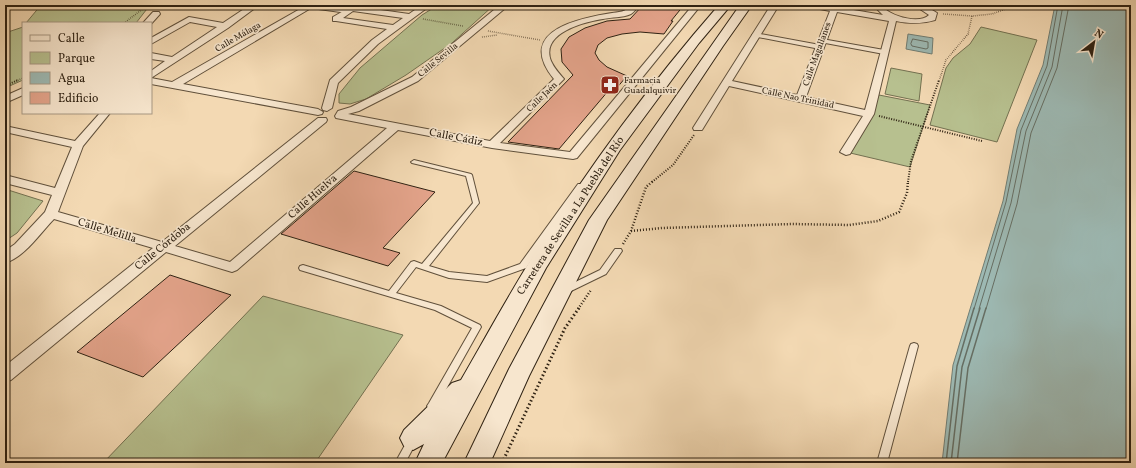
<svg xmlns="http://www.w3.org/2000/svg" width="1136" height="468" font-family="Vollkorn,serif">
<rect width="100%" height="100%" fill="#f3d9b3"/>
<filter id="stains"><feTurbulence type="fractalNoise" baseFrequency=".005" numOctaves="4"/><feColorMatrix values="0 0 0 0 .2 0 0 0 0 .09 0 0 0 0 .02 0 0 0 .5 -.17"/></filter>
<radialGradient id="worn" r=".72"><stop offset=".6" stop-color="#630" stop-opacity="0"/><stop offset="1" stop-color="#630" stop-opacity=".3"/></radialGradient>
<path fill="#b7c08f" stroke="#737151" d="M41 5H150L136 23H26Z
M438 5H494L452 43 406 75 366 99 350 104 339 103V94L360 68 422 15Z
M23 27V80L5 88V33Z
M981 27 1037 40 997 142 930 125 946 68 953 58 970 44Z
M891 68 922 74 919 101 885 94Z
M879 95 930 105 910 167 846 152Z
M5 189 43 201 17 233 5 241Z
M263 296 403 335 315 463H103Z"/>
<path fill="#9db9b3" stroke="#717d73" d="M1055 5H1131V463H942L953 365 1003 201 1017 129 1043 65Z
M908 34 933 38 932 54 906 49Z"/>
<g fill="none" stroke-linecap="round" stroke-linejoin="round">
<path stroke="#666e63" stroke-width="1" d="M913 39 928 42V48L926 49 912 46 911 44Z
M974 309 1006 202 1021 130 1047 66 1058 5
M979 309 1011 203 1026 131 1052 67 1063 5
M986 309 1017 204 1031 133 1057 68 1069 5"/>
<path stroke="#666e63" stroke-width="1.5" d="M946 463 957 366 974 308
M951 463 962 367 980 308
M957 463 968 368 986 308"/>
</g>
<path fill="#e3a38a" stroke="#2f2213" d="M643 5H684L671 21H673L664 34 640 32 622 34 607 38 598 45 595 53 599 60 607 67 627 76 614 91 609 90 559 149 508 142 573 75 562 62 561 49 569 37 585 28 607 21 630 19Z
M354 171 435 192 383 248 400 253 388 266 281 234Z
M170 275 231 295 143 377 77 352Z"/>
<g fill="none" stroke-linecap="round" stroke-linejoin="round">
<g stroke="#60503b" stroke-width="2">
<path id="service" d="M414 160 471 174 472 175 479 203 429 266 449 272 487 276 520 264 578 184H582L583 185 526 268 487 282 449 278 416 267 396 293 441 306 480 325 481 327 435 409 432 410 429 409 427 406 429 403 472 328 435 310 300 270 299 268 300 266 303 265 389 291 411 262 414 261 422 264 473 203 466 176 412 163 411 162Z
M615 249H621L622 251 606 274 569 292H563L562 290 563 288 600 270Z
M914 343 917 344 918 346 887 463H877L910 346 911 344Z
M413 435 416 436 418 439 405 463H395L410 436Z"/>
</g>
<g stroke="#60503b" stroke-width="2">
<path id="pedestrian" d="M309 5 348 9 351 11 348 13 311 8 309 7Z
M755 33 820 45 823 47 820 49 753 36 752 35Z
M822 39 884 50 887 52 884 54 820 42V40Z"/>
</g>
<g stroke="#60503b" stroke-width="2">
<path id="minor" d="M250 5H259L228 28 151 78V71L165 61 151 59V53L172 57 217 27 190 22 151 44V38L189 17 223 23Z
M307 5H316L183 84 318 109 323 112 322 114 318 115 151 84V78L172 82Z
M422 5H431L378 44 338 83 332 108 327 111 323 110 322 108 330 80 372 40 387 29 336 21H333V17L352 6 409 14ZM353 11 403 18 393 25 343 18Z
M500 5H509L418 81 359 111 348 114 490 141 554 79C513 29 584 17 619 12 628 11 630 5 639 5 637 8 634 12 631 14 622 18 612 17 603 19 584 22 540 33 551 61 554 68 559 73 564 79L500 143 570 152 693 5H701L577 158 573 159 492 148 398 130 237 270 232 272 166 252 11 380 5 382V366L153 248 54 219C40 233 25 257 5 263V251L15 244 45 212 52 195 5 183V175L55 188 72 147 5 132V126L75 141 100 113H110L83 146 58 212 162 242 318 118H326L327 120 326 122 175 246 230 262 387 128 336 118 335 116 338 111 351 107 412 77Z
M771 5H779L732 81 797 95 830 11 810 7 806 5H824L883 15 877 9 879 5H887L885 9C894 17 920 24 929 15L914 5H924L937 13 935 20C922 24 910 24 896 21L874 114 850 154 846 155 840 152 863 116 729 86 702 130H694L693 128ZM837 12 889 21 865 110 806 97Z
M153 12H159L160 14 151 24 143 23Z
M23 88V95L5 103V96Z"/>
</g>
<g stroke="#2f2213" stroke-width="2">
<path id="secondary" d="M719 5H731L699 43 620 150 546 268 442 463H415L424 444 413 450 404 446 400 438 404 430 452 383 461 380C484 340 506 300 530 261 586 171 649 85 719 5Z
M740 5H752L723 46 607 220 529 376 490 463H464L509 369 589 220Z"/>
</g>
<path stroke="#2f2213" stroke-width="1.5" stroke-dasharray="0.5 1.5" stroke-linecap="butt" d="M943 14 972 16 992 14 1017 5
M423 19 463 26
M124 23 148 5
M488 31 540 40
M482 37 497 35
M16 81 23 78
M939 81 946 60 968 34 972 16"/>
<path stroke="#2f2213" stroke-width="2" stroke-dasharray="1 1.5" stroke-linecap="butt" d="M5 86 18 80
M879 116 982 141
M652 182 673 165 694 135
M908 182 911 161 939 80"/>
<path stroke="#2f2213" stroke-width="2.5" stroke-dasharray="1 2" stroke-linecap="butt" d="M631 231 662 228 792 224 849 225 878 221 899 212 907 193 908 181
M623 244 631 231 646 187 653 181
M578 309 591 290"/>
<path stroke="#2f2213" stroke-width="3" stroke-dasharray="1.5 2.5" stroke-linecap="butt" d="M502 463 565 328 579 308"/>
<use href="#service" fill="#f7e6ce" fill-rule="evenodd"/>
<use href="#pedestrian" fill="#f7e6ce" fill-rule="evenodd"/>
<use href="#minor" fill="#f7e6ce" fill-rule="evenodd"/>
<use href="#secondary" fill="#f7e6ce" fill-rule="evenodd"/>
</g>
<defs>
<g id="pharmacy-square" transform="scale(1)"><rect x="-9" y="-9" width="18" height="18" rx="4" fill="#8f2418" stroke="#f7e6ce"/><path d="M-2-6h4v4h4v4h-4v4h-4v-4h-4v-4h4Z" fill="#fff"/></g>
</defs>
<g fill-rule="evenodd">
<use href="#pharmacy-square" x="610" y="85"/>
</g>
<g text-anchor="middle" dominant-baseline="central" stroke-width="3.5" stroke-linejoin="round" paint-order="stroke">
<g font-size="9" fill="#2f2213" stroke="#f7e6ce">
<text transform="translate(238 37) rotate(-30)">Calle Málaga</text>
<text transform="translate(817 54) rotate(-70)">Calle Magallanes</text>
<text transform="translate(438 60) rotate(-39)">Calle Sevilla</text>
<text transform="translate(542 97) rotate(-44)">Calle Jaén</text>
<text transform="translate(798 98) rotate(12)">Calle Nao Trinidad</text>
</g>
<g font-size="9" fill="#2f2213" stroke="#f7e6ce" text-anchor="start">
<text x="624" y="80">Farmacia<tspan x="624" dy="10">Guadalquivir</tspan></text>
</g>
<g font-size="11" fill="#2f2213" stroke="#f7e6ce">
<text transform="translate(456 138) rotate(11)">Calle Cádiz</text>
<text transform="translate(313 197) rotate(-41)">Calle Huelva</text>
<text transform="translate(571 216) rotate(-57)">Carretera de Sevilla a La Puebla del Río</text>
<text transform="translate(107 231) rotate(17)">Calle Melilla</text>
<text transform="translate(163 247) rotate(-39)">Calle Córdoba</text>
</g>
</g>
<rect width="1136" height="468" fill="none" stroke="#f3d9b3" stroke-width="20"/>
<rect x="6" y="6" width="1124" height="456" fill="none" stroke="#2f2213" stroke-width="2"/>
<rect x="10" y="10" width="1116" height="448" fill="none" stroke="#2f2213"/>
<rect x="22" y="22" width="130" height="92" fill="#f7e6ce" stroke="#a79883"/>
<rect x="30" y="35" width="20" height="6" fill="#f7e6ce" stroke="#a79883"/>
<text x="58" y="42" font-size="12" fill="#2f2213">Calle</text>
<rect x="30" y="52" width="20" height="12" fill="#b7c08f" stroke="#a79883"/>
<text x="58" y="62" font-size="12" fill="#2f2213">Parque</text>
<rect x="30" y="72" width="20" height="12" fill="#9db9b3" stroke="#a79883"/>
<text x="58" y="82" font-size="12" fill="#2f2213">Agua</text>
<rect x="30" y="92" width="20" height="12" fill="#e3a38a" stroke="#a79883"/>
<text x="58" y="102" font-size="12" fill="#2f2213">Edificio</text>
<g transform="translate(1094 42) rotate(31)" stroke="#f7e6ce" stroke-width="3" paint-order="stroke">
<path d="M0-3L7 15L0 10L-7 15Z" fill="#2f2213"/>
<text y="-6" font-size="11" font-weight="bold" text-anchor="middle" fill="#2f2213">N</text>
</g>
<rect width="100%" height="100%" filter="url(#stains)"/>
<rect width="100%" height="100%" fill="url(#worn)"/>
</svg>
